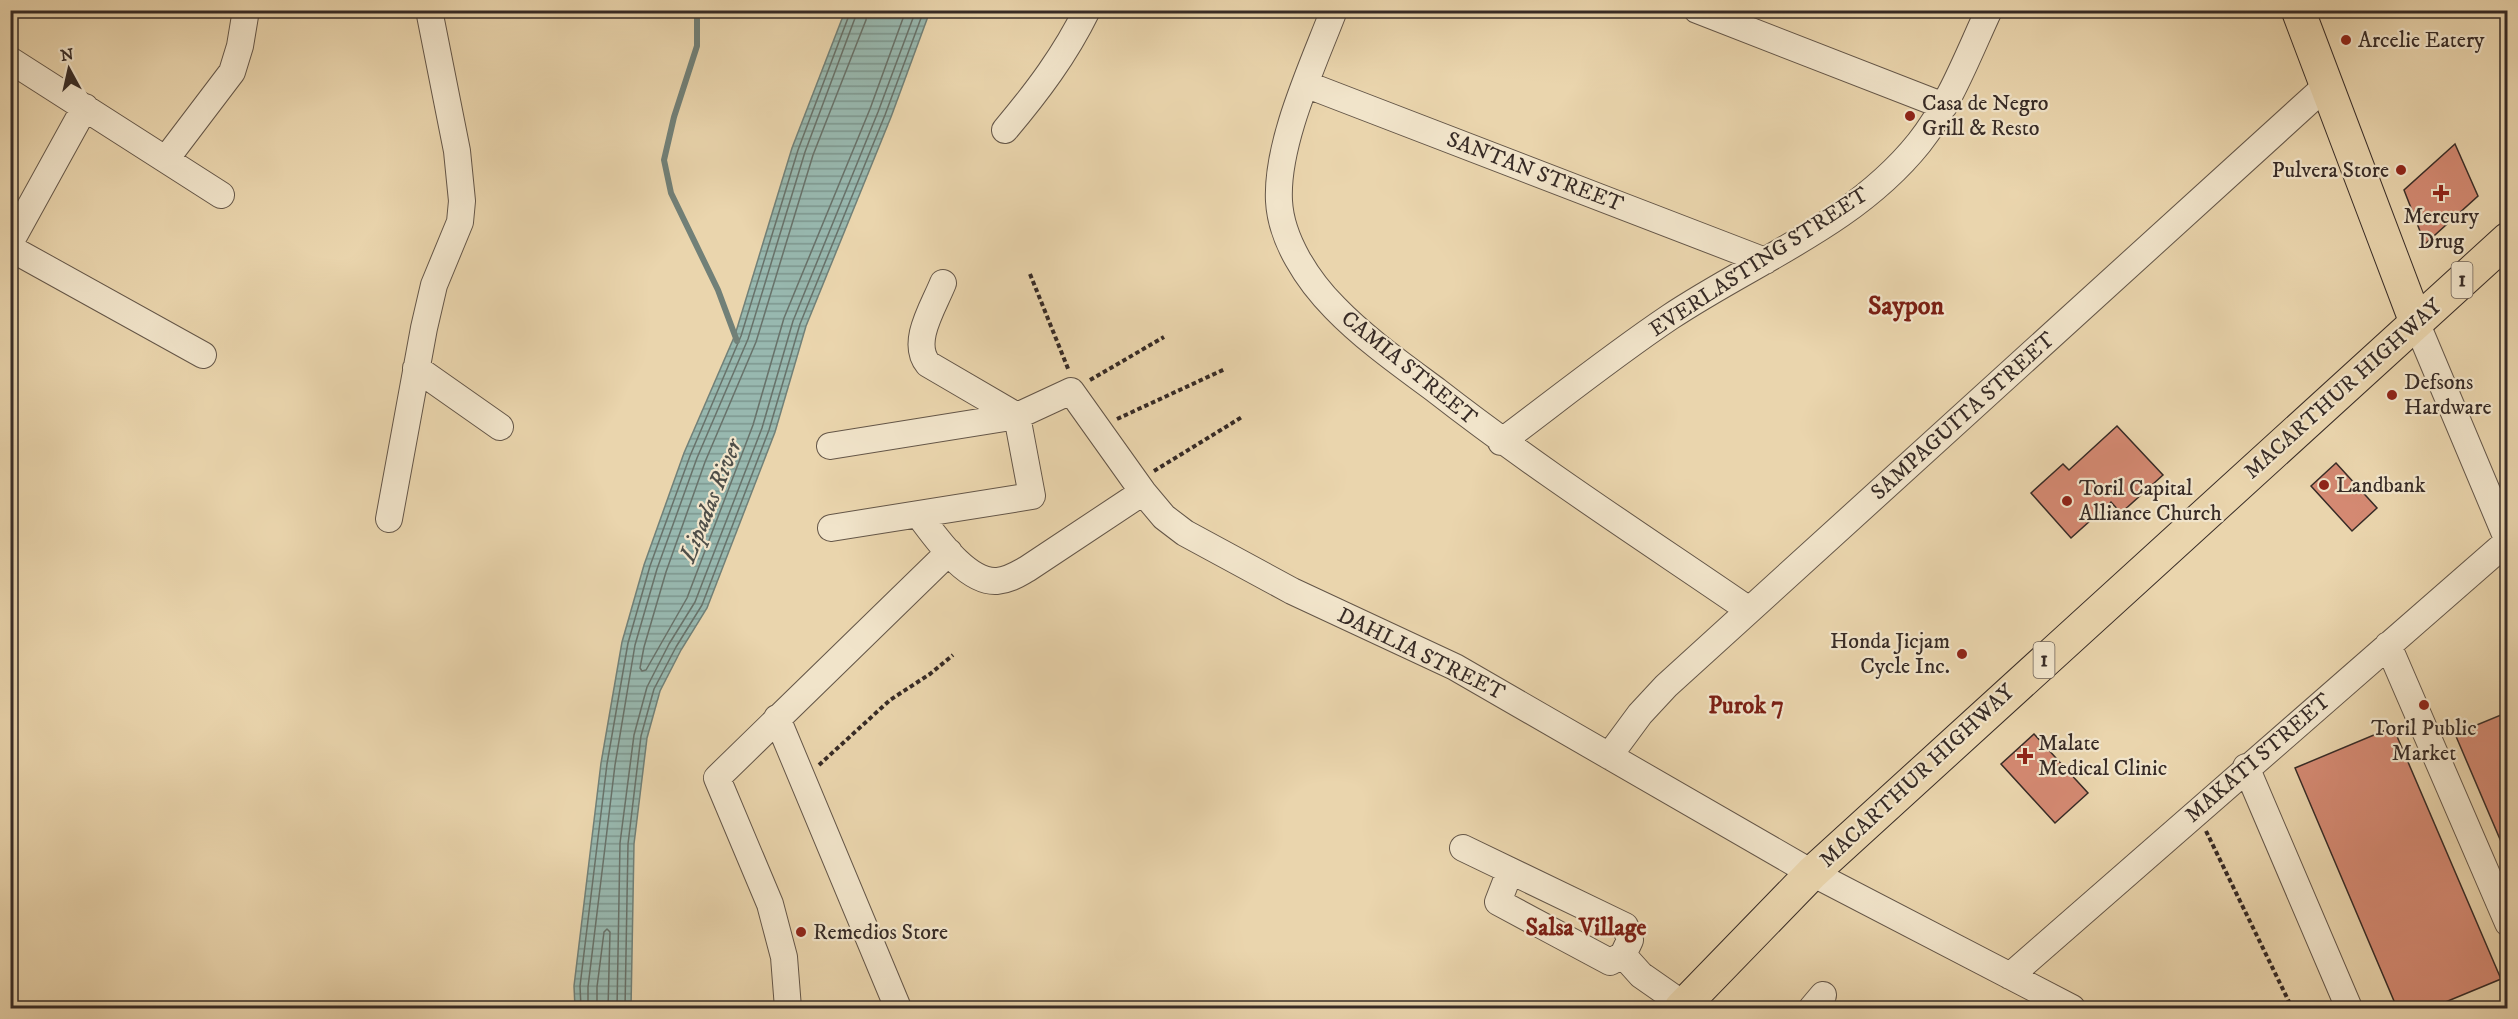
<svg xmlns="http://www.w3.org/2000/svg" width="2518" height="1019" font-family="'IM FELL DW Pica',serif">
<defs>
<pattern id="water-rules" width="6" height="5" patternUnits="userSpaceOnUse" patternTransform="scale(1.5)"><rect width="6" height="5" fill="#98b8af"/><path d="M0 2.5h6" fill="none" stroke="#7d968e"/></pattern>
</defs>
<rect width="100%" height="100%" fill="#ead5ad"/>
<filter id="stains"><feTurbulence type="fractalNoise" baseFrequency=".00333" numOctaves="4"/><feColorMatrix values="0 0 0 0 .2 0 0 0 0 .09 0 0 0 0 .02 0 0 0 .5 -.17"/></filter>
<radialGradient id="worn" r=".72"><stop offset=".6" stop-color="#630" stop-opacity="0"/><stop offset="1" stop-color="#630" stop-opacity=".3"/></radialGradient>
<path fill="url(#water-rules)" stroke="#718078" stroke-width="1.5" d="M845 11H930L891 117 806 326 775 432 707 608 681 650 660 691 647 738 634 844 631 1008H575L574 986 601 763 622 642 644 565 684 453 735 335 792 148Z"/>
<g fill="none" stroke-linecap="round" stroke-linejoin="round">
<path stroke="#68726a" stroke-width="1.5" d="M867 10 866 20 813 155 756 342 705 462 666 572 644 647 640 668 642 671 646 670 687 598 753 425 784 318 870 109 906 10
M581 1008 580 986 607 764 628 643 650 566 690 456 741 336 798 150 851 10
M588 1008V987L615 765 635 645 657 569 697 458 748 339 805 152 858 10
M597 1008V987L604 932 607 929 610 932 608 1008
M617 1008 620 843 634 735 647 687 669 644 695 602 762 428 793 321 878 112 916 10
M625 1008 628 844 641 736 654 689 676 647 702 605 769 430 800 324 885 115 924 10"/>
<path stroke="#718078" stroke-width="6" d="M697 10V46L674 117 664 160 671 193 718 290 737 341"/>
</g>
<path fill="#d48972" stroke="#372b26" stroke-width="1.5" d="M2455 144 2478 196 2425 244 2404 190Z
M2117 426 2163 475 2121 513 2111 502 2071 538 2031 493 2063 464 2069 470Z
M2336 463 2377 508 2352 531 2311 486Z
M2508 712V858L2455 734Z
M2393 727 2501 979 2431 1008H2397L2295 768Z
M2034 734 2088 793 2055 823 2001 764Z"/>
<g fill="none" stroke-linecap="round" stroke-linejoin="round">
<g stroke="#645648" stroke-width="28">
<path id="minor" d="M1334 10C1313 65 1276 143 1279 201 1281 240 1308 281 1335 308 1365 339 1402 365 1437 391 1537 469 1644 538 1749 610
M1697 10 1944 106
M10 60 221 195
M1305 84 1765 261
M1005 130C1037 92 1065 55 1087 10
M166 159 232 72 240 46 246 10
M10 243 85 107
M10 248 203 355
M2416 322 2508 541
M416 368 500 427
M1501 442C1557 400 1612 356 1670 317 1754 261 1854 224 1919 143 1950 104 1968 55 1989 10
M830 446 1017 416 1071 391 1143 492 1164 517 1185 533 1292 591 1455 667 1812 873 2072 1008
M918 514C935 536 966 583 997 581 1009 580 1018 574 1027 569L1143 492
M389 519 424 328 434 285 460 222 462 201 457 151 429 10
M831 528 1032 496 1017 416 928 364C910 342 934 306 943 283
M2388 645 2508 923
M777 718 898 1008
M1609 756 1640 714 1666 686 2327 85
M2246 767 2349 1008
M1463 848 1625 926 1630 940 1623 955 1641 975 1684 1005
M1510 871 1498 902 1610 962 1623 955
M2010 976 2508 541
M788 1008 784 957 770 904 717 778 949 552
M1812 1008 1823 995"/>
</g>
<g stroke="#372b26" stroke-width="35">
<path id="major" d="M2298 10 2416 322"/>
</g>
<g stroke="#372b26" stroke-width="35">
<path id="highway" d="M1681 1008 1812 873 2508 239"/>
</g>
<path stroke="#372b26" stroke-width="4" stroke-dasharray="4.5 3" stroke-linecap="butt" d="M1030 274 1069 371
M1090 380 1164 337
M1117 419 1225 369
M1154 471 1242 417
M819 765 890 700 930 674 953 655
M2206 831 2292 1008"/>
<use href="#minor" stroke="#f1e4ca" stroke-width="26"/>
<use href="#major" stroke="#ead5ad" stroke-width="33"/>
<use href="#highway" stroke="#ead5ad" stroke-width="33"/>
</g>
<g fill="#8f2418" stroke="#f1e4ca" stroke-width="2">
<circle cx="2346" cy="40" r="6"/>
<circle cx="1910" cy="116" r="6"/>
<circle cx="2401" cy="170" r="6"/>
<path d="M2438 184h6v6h6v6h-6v6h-6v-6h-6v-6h6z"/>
<circle cx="2392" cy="395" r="6"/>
<circle cx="2324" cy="485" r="6"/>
<circle cx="2067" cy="501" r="6"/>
<circle cx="1962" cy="654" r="6"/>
<circle cx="2424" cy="705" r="6"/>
<path d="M2022 747h6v6h6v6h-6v6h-6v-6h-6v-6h6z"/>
<circle cx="801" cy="932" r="6"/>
</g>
<g text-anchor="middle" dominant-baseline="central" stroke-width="4.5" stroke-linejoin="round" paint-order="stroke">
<g fill="#f1e4ca" stroke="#6f6257" stroke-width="1.5">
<rect x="2451.5" y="262" width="21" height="36" rx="4.5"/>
<rect x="2033.5" y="642" width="21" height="36" rx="4.5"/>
</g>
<g font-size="21" font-weight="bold" fill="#372b26">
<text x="2462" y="280">1</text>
<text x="2044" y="660">1</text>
</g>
<g font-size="22" fill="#372b26" stroke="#f1e4ca" text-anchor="start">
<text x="2358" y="40">Arcelie Eatery</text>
<text x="1922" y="103">Casa de Negro<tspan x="1922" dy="25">Grill &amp; Resto</tspan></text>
<text x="2389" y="170" text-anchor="end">Pulvera Store</text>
<text x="2441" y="216" text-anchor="middle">Mercury<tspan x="2441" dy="25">Drug</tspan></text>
<text x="2404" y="382">Defsons<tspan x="2404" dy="25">Hardware</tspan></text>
<text x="2336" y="485">Landbank</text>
<text x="2079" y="488">Toril Capital<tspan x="2079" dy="25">Alliance Church</tspan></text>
<text x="1950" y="641" text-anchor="end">Honda Jicjam<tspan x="1950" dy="25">Cycle Inc.</tspan></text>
<text x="2424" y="728" text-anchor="middle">Toril Public<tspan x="2424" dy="25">Market</tspan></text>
<text x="2038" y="743">Malate<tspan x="2038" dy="25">Medical Clinic</tspan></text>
<text x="813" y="932">Remedios Store</text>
</g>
<g font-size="22" fill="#372b26" stroke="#f1e4ca">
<text transform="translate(1535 172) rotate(21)">SANTAN STREET</text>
<text transform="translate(1759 262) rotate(-33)">EVERLASTING STREET</text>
<text transform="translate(1409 368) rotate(39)">CAMIA STREET</text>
<text transform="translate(2343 389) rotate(-42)">MACARTHUR HIGHWAY</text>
<text transform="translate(1963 416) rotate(-42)">SAMPAGUITA STREET</text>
<text transform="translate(1421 654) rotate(26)">DAHLIA STREET</text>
<text transform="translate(2258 758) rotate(-41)">MAKATI STREET</text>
<text transform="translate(1917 776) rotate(-43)">MACARTHUR HIGHWAY</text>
</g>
<g font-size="24" font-style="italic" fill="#4f4e48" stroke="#f1e4ca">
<text transform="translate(711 501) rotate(-68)">Lipadas River</text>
</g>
<g font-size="24" font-weight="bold" fill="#7a1f14" stroke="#f1e4ca">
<text x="1746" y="706">Purok 7</text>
<text x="1586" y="928">Salsa Village</text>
</g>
<g font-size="26" font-weight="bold" fill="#7a1f14" stroke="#f1e4ca">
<text x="1906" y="306">Saypon</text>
</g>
</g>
<rect width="2518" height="1019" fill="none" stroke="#ead5ad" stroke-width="36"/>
<rect x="12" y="12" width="2494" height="995" fill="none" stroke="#372b26" stroke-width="3"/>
<rect x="18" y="18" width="2482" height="983" fill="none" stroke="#372b26" stroke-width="1.5"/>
<g transform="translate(69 69) rotate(352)" stroke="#f1e4ca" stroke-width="4.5" paint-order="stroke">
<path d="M0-4.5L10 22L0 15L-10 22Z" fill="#372b26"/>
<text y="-9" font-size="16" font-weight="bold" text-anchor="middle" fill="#372b26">N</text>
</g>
<rect width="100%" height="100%" filter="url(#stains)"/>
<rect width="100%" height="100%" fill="url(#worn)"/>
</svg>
